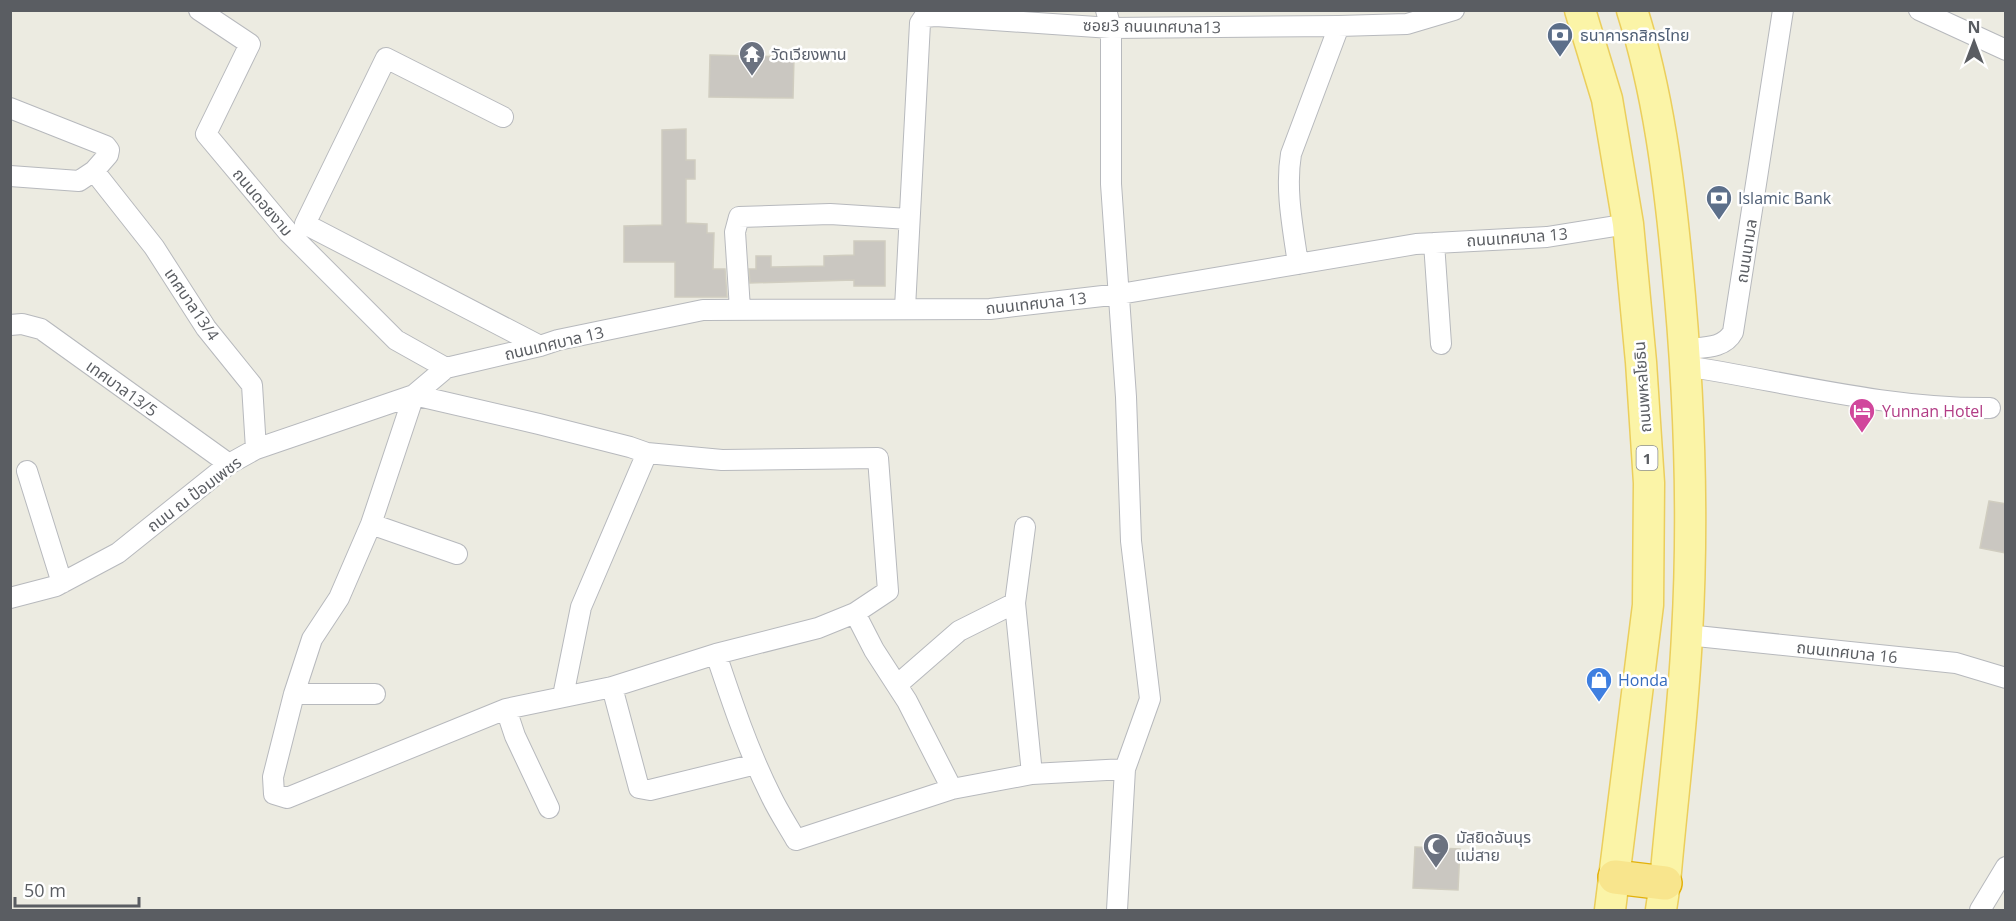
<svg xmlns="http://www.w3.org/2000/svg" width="2016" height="921" font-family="'Open Sans','Noto Sans Thai',sans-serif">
<rect width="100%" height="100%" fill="#ecebe1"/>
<path fill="#cac7c1" stroke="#d0cdc0" stroke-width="1.5" d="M710 55 794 57 793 98 709 97Z
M686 129V160H695V179H686V223L707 224V233H714L713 269H725L727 297H675V262H624V226L662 225V130Z
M854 241H885V286H854V280L750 283 749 269H756V256H771V267L824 266V256L854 255Z
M1989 501 2006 504V553L1980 548Z
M1415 847 1460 849 1458 890 1413 888Z"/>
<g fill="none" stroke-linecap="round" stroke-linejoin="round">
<g stroke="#b7b9bd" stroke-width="22">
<path id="street" d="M199 10 250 44 206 134 288 232 396 340 446 368
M1106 10 1111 28V184L1126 397 1131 541 1150 699 1125 769 1117 910
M1919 10 2006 50
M10 108 106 146 109 150 108 155 94 171 79 181 10 176
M503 117 386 58 305 224 540 346
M94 171 154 247 206 328 252 385 256 449
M1434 243 1441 344
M1298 264C1293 228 1285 190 1291 154L1339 26
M905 308 920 23 924 17 936 16 1111 28 1339 26 1407 24 1454 10
M740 309 735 232 739 217 830 214 909 219
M10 325 22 324 41 329 229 464
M1686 349C1703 347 1724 349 1733 332L1783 10
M1686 366C1787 382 1887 409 1990 408
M414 395 539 424 630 447 647 453 722 460 878 458 888 591 855 613 818 628 716 654 612 687 506 709 287 798 274 794 273 777 294 694 312 639 339 598 371 524Z
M27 471 62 583
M371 524 457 554
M1025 527 1015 603 1032 774
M10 598 56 586 118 553 229 464 256 449 414 395 446 368 540 346 558 340 703 310 990 309 1120 294 1416 244 1547 237 1628 224
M855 613 874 650 907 701 952 789
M1687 635 1956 663 2006 678
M716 654C732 702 748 750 771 796 778 811 788 826 796 840L952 789 1032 774 1125 769
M897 685 959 631 1015 603
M612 687 639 788 650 790 756 764
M294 694H375
M563 696 581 607 647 453
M506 709 515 736 549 808
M1980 910 2006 867"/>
</g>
<g stroke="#ebce5c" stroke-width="33">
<path id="primary" d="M1580 10 1607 99 1628 224 1641 362 1649 483 1648 605 1610 910
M1632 10C1658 92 1669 180 1677 264 1689 387 1694 512 1687 635 1683 718 1672 801 1665 883L1661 910"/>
</g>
<g stroke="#e3b10a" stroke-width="36">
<path id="highway" d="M1615 877 1665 883"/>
</g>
<use href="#street" stroke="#fff" stroke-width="20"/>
<use href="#primary" stroke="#fbf4a7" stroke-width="30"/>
<use href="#highway" stroke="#f8e58d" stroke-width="33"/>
</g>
<defs>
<g id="bank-pin" transform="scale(1.35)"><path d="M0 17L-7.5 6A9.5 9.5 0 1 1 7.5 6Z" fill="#5c6f8a" stroke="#fff"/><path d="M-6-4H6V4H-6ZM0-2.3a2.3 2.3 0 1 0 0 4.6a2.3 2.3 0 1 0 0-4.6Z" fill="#fff"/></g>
<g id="temple-pin" transform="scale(1.35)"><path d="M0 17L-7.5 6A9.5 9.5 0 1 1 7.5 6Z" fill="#6b7280" stroke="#fff"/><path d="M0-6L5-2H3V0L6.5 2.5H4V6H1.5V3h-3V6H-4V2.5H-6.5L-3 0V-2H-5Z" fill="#fff"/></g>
<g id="hotel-pin" transform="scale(1.35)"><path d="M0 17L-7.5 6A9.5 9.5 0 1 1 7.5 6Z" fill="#d1479c" stroke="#fff"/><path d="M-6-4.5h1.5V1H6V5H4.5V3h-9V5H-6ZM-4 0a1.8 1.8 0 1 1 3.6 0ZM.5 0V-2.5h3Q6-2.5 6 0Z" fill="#fff"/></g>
<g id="shop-pin" transform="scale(1.35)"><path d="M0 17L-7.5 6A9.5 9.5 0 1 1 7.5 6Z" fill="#3f7fe0" stroke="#fff"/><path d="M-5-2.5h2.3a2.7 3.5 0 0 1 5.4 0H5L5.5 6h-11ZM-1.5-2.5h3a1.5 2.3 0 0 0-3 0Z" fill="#fff"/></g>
<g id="mosque-pin" transform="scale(1.35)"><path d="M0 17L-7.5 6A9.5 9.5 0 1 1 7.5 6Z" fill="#6b7280" stroke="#fff"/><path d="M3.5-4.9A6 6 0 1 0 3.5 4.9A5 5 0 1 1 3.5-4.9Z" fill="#fff"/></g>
</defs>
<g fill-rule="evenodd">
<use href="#bank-pin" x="1560" y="35"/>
<use href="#temple-pin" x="752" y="54"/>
<use href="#bank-pin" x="1719" y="198"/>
<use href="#hotel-pin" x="1862" y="411"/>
<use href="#shop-pin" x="1599" y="680"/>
<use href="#mosque-pin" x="1436" y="846"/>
</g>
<g text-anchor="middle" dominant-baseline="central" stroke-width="5" stroke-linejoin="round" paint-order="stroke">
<rect fill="#fff" stroke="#8c8e91" stroke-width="1.5" x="1636.5" y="446" width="21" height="24" rx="4.5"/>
<g font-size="15" font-weight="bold" fill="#5a5d62">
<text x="1647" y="458">1</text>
</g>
<g font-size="16" fill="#5a5d62" stroke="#fff">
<text transform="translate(1152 26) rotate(1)">ซอย3 ถนนเทศบาล13</text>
<text transform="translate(263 202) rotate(50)">ถนนดอยงาม</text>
<text transform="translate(1517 237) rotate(-4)">ถนนเทศบาล 13</text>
<text transform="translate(1746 251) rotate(-81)">ถนนนามล</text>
<text transform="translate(1036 303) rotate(-6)">ถนนเทศบาล 13</text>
<text transform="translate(192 304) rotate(56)">เทศบาล13/4</text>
<text transform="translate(554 343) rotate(-13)">ถนนเทศบาล 13</text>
<text transform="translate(1642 387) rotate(-94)">ถนนพหลโยธิน</text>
<text transform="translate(122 388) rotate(36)">เทศบาล13/5</text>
<text transform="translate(194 494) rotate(-37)">ถนน ณ ป้อมเพชร</text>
<text transform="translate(1847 652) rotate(6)">ถนนเทศบาล 16</text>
</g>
<g font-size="16" fill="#4e5e75" stroke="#fff" text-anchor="start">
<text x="1580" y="35">ธนาคารกสิกรไทย</text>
<text x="1738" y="198">Islamic Bank</text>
</g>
<g font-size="16" fill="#5b616d" stroke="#fff" text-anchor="start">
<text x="771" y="54">วัดเวียงพาน</text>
<text x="1456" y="837">มัสยิดอันนุร<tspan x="1456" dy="18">แม่สาย</tspan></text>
</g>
<g font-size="16" fill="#b23c85" stroke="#fff" text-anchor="start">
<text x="1882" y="411">Yunnan Hotel</text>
</g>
<g font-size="16" fill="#366cbe" stroke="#fff" text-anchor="start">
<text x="1618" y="680">Honda</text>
</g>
</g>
<rect width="2016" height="921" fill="none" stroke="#5a5d62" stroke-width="24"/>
<g transform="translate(1974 42)" stroke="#ffffff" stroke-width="4.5" paint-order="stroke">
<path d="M0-4.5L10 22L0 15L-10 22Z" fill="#5a5d62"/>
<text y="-9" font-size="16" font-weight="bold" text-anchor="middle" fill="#5a5d62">N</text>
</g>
<path d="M15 897v9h124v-9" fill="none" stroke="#5a5d62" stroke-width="3"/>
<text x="24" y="897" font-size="18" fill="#5a5d62" stroke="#ffffff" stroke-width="4.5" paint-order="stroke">50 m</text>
</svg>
